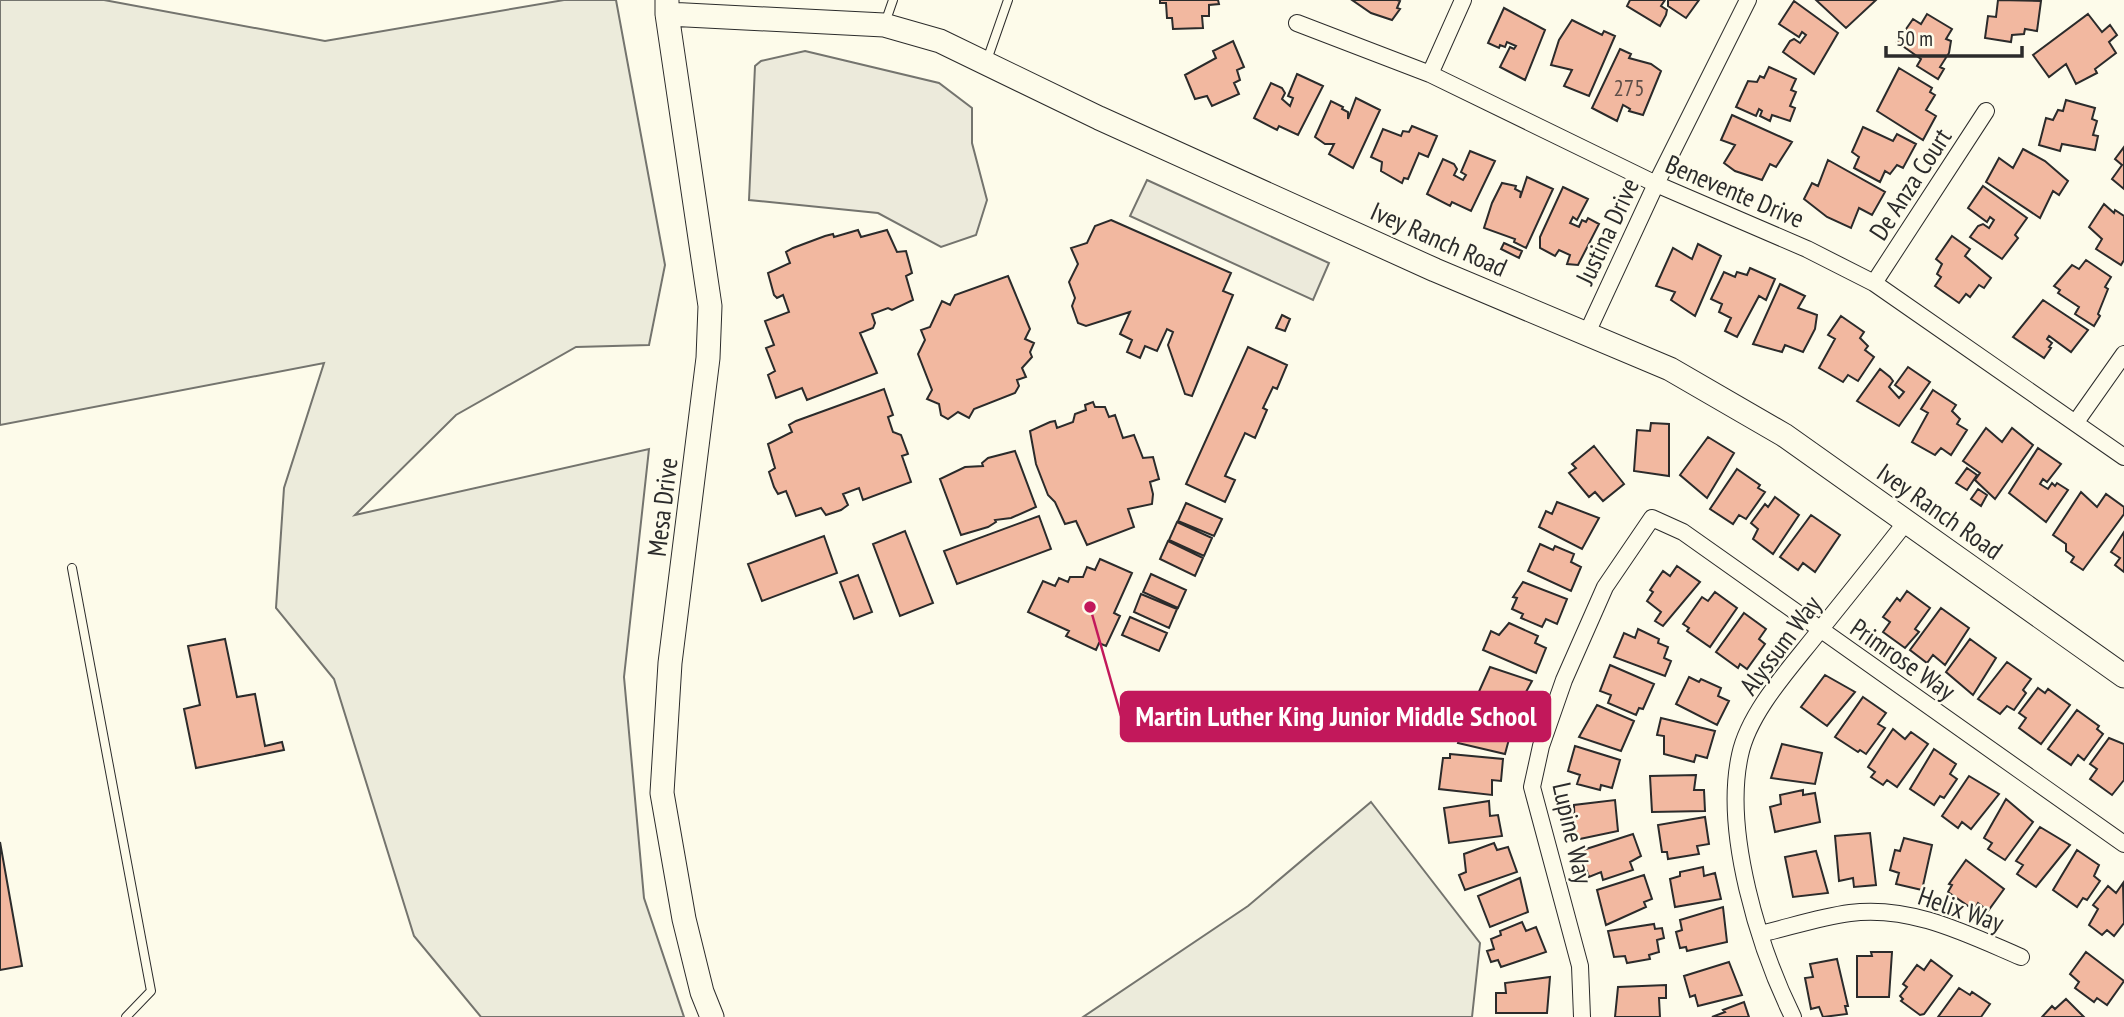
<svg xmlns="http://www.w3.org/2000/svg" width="2124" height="1017" font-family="'PT Sans Narrow',sans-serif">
<rect width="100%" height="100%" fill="#fdfbea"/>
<path fill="#ecebdb" stroke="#74746e" stroke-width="2" d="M0 0H104L325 41 564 0H616L665 265 649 345 576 347 456 415 355 515 649 449 624 677 644 898 684 1017H481L414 936 334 679 276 608 284 488 324 363 0 425Z
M1371 802 1480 943 1472 1017H1083L1248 906Z"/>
<path fill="#eceadb" stroke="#74746e" stroke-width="2" d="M805 51 939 83 972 108V143L987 200 976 235 941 247 878 213 749 200 755 66 761 61Z
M1147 180 1329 263 1313 300 1130 216Z"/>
<path fill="#f2b8a0" stroke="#2b2b2b" stroke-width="2" d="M1160 0H1218L1219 4 1209 5V16H1202L1203 28 1173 29 1172 18H1167L1166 3H1160Z
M1352 0H1397L1400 1 1397 8 1400 9 1392 20 1371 13Z
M1630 0H1665L1661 6 1667 10 1666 15 1660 26 1627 6Z
M1668 0H1699L1686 18 1668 6Z
M1816 0H1876L1846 28Z
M1998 0 2041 1 2037 31 2025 29 2024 34 2012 35 2011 42 1985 38 1988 16 1996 17Z
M1794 1 1838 33 1814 74 1783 52 1790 41 1794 39 1800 43 1806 35 1802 32 1799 37 1779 24Z
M1504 8 1545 30 1525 80 1500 67 1510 47 1514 49 1516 46 1507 42 1505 47 1500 45 1499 48 1488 43Z
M1927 14 1952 29 1946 39 1951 41 1949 53 1940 67 1944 69 1938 79 1917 66 1921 59 1897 42 1913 19 1921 24Z
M2088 14 2102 32 2110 25 2117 35 2109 42 2116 53 2095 69 2097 73 2076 84 2066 64 2049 77 2033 55Z
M1572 20 1602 35 1604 31 1615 36 1589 96 1564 86 1572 70 1551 65 1559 40Z
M1233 41 1244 67 1237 70 1240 80 1234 83 1239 94 1212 106 1207 96 1195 99 1185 75 1216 58 1213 51Z
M1620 49 1631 54 1629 58 1651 64 1661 71 1643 115 1629 111 1630 109 1623 105 1617 121 1592 108Z
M1769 67 1796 79 1791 90 1796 92 1790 106 1795 108 1790 121 1772 115 1770 121 1760 116 1762 111 1759 109 1756 116 1736 107 1748 81 1757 82 1760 76 1764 78Z
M1899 68 1932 88 1930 92 1935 95 1926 110 1936 116 1923 140 1877 111Z
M1297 74 1323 86 1298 135 1279 126 1277 130 1254 118 1271 83 1282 88 1285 93 1282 99 1290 106 1293 98 1288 96Z
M1356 98 1380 110 1353 168 1329 154 1334 144H1325L1315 137 1331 101 1343 107 1342 109 1348 112V119Z
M2066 100 2095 108 2092 119 2097 121 2093 135 2098 136 2095 150 2062 144 2060 151 2039 145 2046 118 2053 120 2058 110 2063 111Z
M1732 115 1792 142 1776 167 1770 164 1762 180 1735 171 1724 163 1735 145 1721 140Z
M1412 126 1437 136 1428 157 1419 153 1408 179 1404 178 1402 183 1381 171 1382 162 1371 157 1383 129 1401 136 1403 131 1409 132Z
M1863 127 1893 141 1897 134 1916 144 1903 168 1897 165 1890 174 1885 171 1880 182 1854 168 1859 157 1852 152Z
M2124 147V189L2112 179 2122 165 2115 159Z
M2023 149 2045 161 2068 181 2059 195 2053 191 2040 218 1986 182 1999 158 2013 168Z
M1470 151 1495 161 1471 211 1452 202 1450 206 1427 194 1443 159 1454 164 1457 169 1454 175 1463 180 1466 175 1461 172Z
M1828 160 1885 192 1872 215 1859 208 1851 228 1827 217 1804 199 1812 183 1818 186Z
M1527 177 1553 189 1526 248 1514 242 1515 239 1484 228 1492 203 1502 183 1516 186 1515 189 1521 192 1520 198Z
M1983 186 2027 218 2015 235 2018 238 2002 259 1970 237 1978 226 1983 224 1989 228 1994 220 1990 217 1987 222 1968 208Z
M1563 187 1588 199 1577 220 1573 217 1570 223 1579 227 1582 220 1586 222 1588 218 1599 224 1578 265 1567 264 1570 255 1559 250 1555 256 1540 248V237Z
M2104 204 2114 213 2115 210 2124 216V260L2121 265 2096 249 2102 239 2089 227Z
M1111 220 1231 273 1223 291 1233 295 1192 396 1185 394 1168 345 1173 332 1167 329 1157 351 1145 346 1140 358 1127 352 1132 340 1120 334 1130 312 1086 326 1078 323 1072 306 1075 298 1069 282 1078 264 1071 248 1087 243 1095 226Z
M858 230 861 237 887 230 897 252 906 251 912 273 906 276 913 300 892 310 888 308 872 314 875 323 873 328 860 333 877 373 807 400 802 388 776 398 768 375 775 371 766 348 774 345 765 321 789 312 783 295 777 298 774 295 768 273 790 263 786 252 793 248 825 236 833 234 834 237Z
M1952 236 1970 249 1965 256 1991 278 1984 288 1979 285 1970 297 1966 294 1959 303 1935 286 1941 277 1937 274 1942 264 1936 259Z
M1504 243 1522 251 1519 258 1501 249Z
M1698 244 1721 256 1695 316 1671 300 1675 292 1656 286 1673 248 1692 259Z
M2086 260 2111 277 2105 287 2108 289 2098 314 2100 316 2094 326 2075 314 2079 307 2058 293 2060 290 2054 286 2072 265 2079 269Z
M1750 268 1775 279 1766 300 1759 296 1737 337 1725 331 1731 318 1719 312 1722 304 1711 299 1724 272 1735 277 1737 272 1747 275Z
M1008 276 1030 329 1025 339 1034 343 1030 352 1032 357 1022 368 1026 377 1017 380 1019 386 1015 393 974 409 969 418 958 412 948 419 941 415 939 404 927 399 932 390 918 354 925 340 921 330 930 327 942 301 950 305 955 295Z
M1780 284 1805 296 1798 308 1817 315 1815 329 1803 352 1785 345 1782 352 1753 344Z
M2043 300 2088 330 2071 352 2049 336 2047 339 2052 343 2049 347 2051 348 2044 358 2013 337Z
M1282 315 1290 319 1285 331 1276 328Z
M1841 316 1864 332 1860 338 1868 346 1865 350 1874 357 1858 381 1848 375 1843 382 1819 368 1835 339 1828 335Z
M1248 347 1287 365 1277 389 1273 387 1263 408 1267 410 1255 438 1245 433 1225 476 1235 480 1225 502 1186 484Z
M1908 367 1930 382 1899 426 1857 401 1880 369 1890 377 1893 381 1889 387 1899 398 1904 392 1895 385Z
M884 389 893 415 888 417 893 432 901 435 908 454 902 456 911 482 863 500 859 488 843 494 848 505 841 510 826 515 821 508 796 516 786 491 778 494 774 487 769 472 775 468 768 444 792 432 789 425 796 421Z
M1933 390 1956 405 1952 411 1960 419 1957 424 1967 430 1951 455 1941 448 1935 455 1912 442 1928 413 1921 409Z
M1093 402 1095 407H1105L1109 417 1115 415 1123 438 1134 435 1143 458 1153 457 1159 479 1150 482 1153 494 1152 504 1128 509 1134 527 1087 545 1076 521 1065 524 1055 502 1048 495 1036 464 1030 431 1050 422 1055 421 1057 428 1073 422 1075 414 1086 410 1085 405Z
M1651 423 1669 424V476L1634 471 1637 430 1650 431Z
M1986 428 2002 442 2012 428 2033 445 1995 499 1975 480 1980 473 1963 461Z
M1708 437 1734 453 1707 498 1680 475Z
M1594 446 1624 484 1603 501 1595 492 1589 497 1569 473 1576 468 1572 464Z
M2038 448 2061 464 2047 482 2043 479 2040 484 2048 489 2052 483 2055 486 2057 483 2068 490 2046 522 2009 493Z
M1015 451 1036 507 1011 518 995 520 996 522 988 527 961 535 940 479 965 467 983 466 982 463 988 458Z
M1967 468 1977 475 1967 490 1956 483Z
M1737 469 1760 485 1758 488 1765 492 1746 519 1739 515 1733 524 1710 509Z
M1978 489 1987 495 1981 506 1971 499Z
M2081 492 2097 507 2106 494 2124 507V514L2083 570 2071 562 2074 557 2066 551V544L2053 535Z
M1775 497 1799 515 1773 554 1753 539 1758 529 1751 523 1765 504 1768 507Z
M1557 502 1599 518 1582 549 1539 527 1546 511 1552 514Z
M1186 503 1222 519 1214 536 1178 521Z
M1811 515 1840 535 1815 572 1803 563 1798 570 1780 557Z
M1039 516 1051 549 957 584 944 551Z
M1177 522 1212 538 1204 556 1169 540Z
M905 531 933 603 900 616 873 544Z
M2124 532V572L2115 565 2120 558 2111 552Z
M824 536 837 573 762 601 748 564Z
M1168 541 1203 558 1195 576 1160 559Z
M1540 544 1553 550 1555 546 1574 554 1571 562 1581 567 1571 591 1528 571Z
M1100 559 1132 573 1114 613 1120 616 1106 646 1099 643 1096 650 1066 636 1069 631 1028 612 1043 581 1055 586 1059 578 1068 582 1070 577H1083L1087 567 1095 570Z
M1677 566 1700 582 1663 626 1655 621 1661 612 1647 601 1653 592 1650 590 1663 571 1670 576Z
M1151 574 1186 590 1178 608 1143 592Z
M858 575 872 612 854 619 840 582Z
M1523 582 1567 599 1557 624 1546 619 1542 627 1521 618 1523 614 1512 609 1517 598 1513 597Z
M1907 591 1930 608 1915 629 1919 632 1905 648 1883 632 1890 622 1883 617 1897 598 1900 601Z
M1715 592 1737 608 1710 647 1687 631 1689 628 1683 624 1702 597 1708 601Z
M1141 594 1177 609 1169 628 1134 612Z
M1941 608 1969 628 1945 665 1933 655 1927 663 1910 650Z
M1744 613 1766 629 1759 639 1765 644 1747 669 1740 664 1738 668 1716 652Z
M1130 617 1167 633 1159 651 1122 635Z
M1509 623 1538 636 1535 643 1546 648 1536 673 1483 650 1491 631 1499 635Z
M1638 629 1659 639 1658 643 1668 647 1664 658 1671 661 1665 676 1614 657 1624 633 1635 638Z
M225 639 237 697 255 694 265 746 282 742 284 750 196 768 184 709 200 705 188 646Z
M1970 639 1996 658 1973 695 1946 672Z
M2007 662 2031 679 2023 690 2026 693 2014 710 2007 706 2000 714 1978 699Z
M1610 665 1654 684 1643 709 1639 708 1636 715 1608 703 1611 695 1600 691Z
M1490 667 1532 681 1515 712 1477 696Z
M1825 675 1855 692 1827 726 1801 707Z
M1689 677 1699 682 1701 679 1721 688 1718 696 1729 701 1717 725 1676 704Z
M2038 688 2045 693 2048 689 2070 705 2041 744 2019 728 2026 718 2019 713Z
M1863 697 1886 713 1878 724 1885 728 1866 754 1860 750 1858 752 1835 737Z
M1597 705 1634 721 1621 751 1579 737Z
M1471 708 1503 717 1500 724 1512 728 1505 754 1458 743 1459 740 1452 738 1457 720 1463 722Z
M2077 710 2099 726 2097 729 2103 734 2084 760 2078 755 2071 765 2048 749Z
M1661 718 1715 731 1707 758 1696 755 1694 762 1664 754V736L1657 735Z
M1893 729 1905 739 1911 732 1928 744 1897 787 1887 780 1883 785 1871 777 1875 772 1868 767Z
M2109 738 2124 744V780L2112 795 2090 779 2097 769 2090 764Z
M1782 744 1822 753 1815 784 1771 778Z
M1575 746 1620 760 1612 788 1601 785 1600 790 1577 784 1580 775 1568 771Z
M1934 749 1956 764 1950 774 1957 779 1944 798 1940 796 1934 805 1910 789Z
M1450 754 1503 759 1501 781 1492 780V795L1439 789 1443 758H1450Z
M1696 775 1694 790H1704L1705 811 1652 812 1650 776Z
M1969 776 1999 794 1971 829 1962 822 1958 828 1942 816Z
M1803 790V795L1815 793 1820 822 1775 832 1770 807 1781 804 1780 795Z
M2006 799 2033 822 2005 860 1988 849 1992 843 1984 838Z
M1615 800 1618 831 1575 840 1574 805Z
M1489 801 1490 816 1498 815 1502 836 1449 843 1444 808Z
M1705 817 1709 844 1697 846 1699 854 1668 859 1667 852H1662L1658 825Z
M2040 827 2070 845 2036 887 2017 874 2023 865 2016 861Z
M1870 833 1876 885 1854 887 1853 878 1839 881 1835 836Z
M1633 834 1641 856 1630 862 1633 870 1603 880 1601 872 1589 877 1580 851Z
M1904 838 1932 845 1922 890 1896 884 1899 873 1890 870 1895 850 1900 851Z
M0 842 22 966 0 970Z
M1494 843 1497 850 1508 847 1517 872 1465 890 1459 875 1466 872 1464 854Z
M2077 850 2099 865 2094 876 2100 881 2087 900 2083 898 2077 907 2053 890Z
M1816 851 1828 893 1793 897 1785 857Z
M1966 860 2004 889 1988 911 1978 903 1974 910 1948 892 1952 885 1949 884Z
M1703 867 1704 876 1715 873 1721 899 1675 907 1670 879 1680 876V872Z
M1644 875 1652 899 1644 902 1646 907 1606 925 1597 890Z
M1520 878 1528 912 1490 927 1478 896Z
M2123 883 2124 923 2114 936 2107 930 2102 935 2089 925 2098 909 2093 905 2108 886 2116 893Z
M1723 907 1727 942 1687 951 1686 947 1680 948 1676 932 1682 930 1680 920Z
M1522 922 1526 931 1536 927 1546 952 1501 967 1498 960 1491 962 1487 951 1494 949 1491 939 1501 935 1500 931Z
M1654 924 1655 929 1662 928 1664 938 1657 940 1659 952 1649 955 1650 959 1627 963 1625 956 1614 957 1608 931Z
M1871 952H1892L1889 997H1857V956H1872Z
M2086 952 2124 981 2107 1005 2097 998 2094 1002 2075 988 2079 982 2070 974Z
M1837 959 1848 1006H1845L1847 1014 1823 1017 1819 1007 1811 1009 1805 978 1813 977 1810 964Z
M1931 960 1952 976 1924 1014 1920 1015 1901 1001 1903 999 1900 996 1907 987 1903 984 1917 965 1924 970Z
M1729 962 1742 995 1698 1006 1695 995 1690 997 1684 976Z
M1550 977 1547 1013H1496V993H1506L1505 983Z
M1666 985V998H1659L1660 1017H1615L1618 987Z
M1959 988 1970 995 1972 992 1990 1004 1981 1017H1938Z
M2066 999 2084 1017H2042L2052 1006 2055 1009Z
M1744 1002 1749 1017H1712L1725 1012 1723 1010Z"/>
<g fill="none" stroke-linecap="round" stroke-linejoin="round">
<g stroke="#2b2b2b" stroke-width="10">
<path id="lane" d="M885 23 893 0
M987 60 1008 0
M72 568 151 991 126 1017"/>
</g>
<g stroke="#2b2b2b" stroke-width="18">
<path id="street" d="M1297 23 1430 74 1656 184 1807 249 1874 283 2124 457
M1430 74 1463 0
M1874 283 1986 111
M1587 333 1656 184 1748 0
M2076 422 2124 354
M1760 934C1790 927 1820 917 1850 913 1911 905 1967 934 2021 957
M1582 1017 1580 966 1532 787 1541 746 1564 680 1605 587 1652 518 1683 532 2124 844
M1793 1017C1759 948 1723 832 1740 755 1749 711 1793 665 1820 630 1849 594 1878 558 1906 522"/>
</g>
<g stroke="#2b2b2b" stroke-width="25">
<path id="secondary" d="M667 0V14L710 306 708 358 670 663 662 793 684 919 702 992 712 1017
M667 14 884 25 940 41 1099 118 1435 270 1670 369 1784 435 2124 676"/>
</g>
<use href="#lane" stroke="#fdfbea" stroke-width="8"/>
<use href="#street" stroke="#fdfbea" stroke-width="16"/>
<use href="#secondary" stroke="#fdfbea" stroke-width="23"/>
</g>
<g text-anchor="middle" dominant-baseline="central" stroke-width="5" stroke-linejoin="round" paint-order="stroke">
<g font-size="23" fill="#5d4e48">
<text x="1629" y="87">275</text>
</g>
<g font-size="26" fill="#2b2b2b" stroke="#fdfbea">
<text transform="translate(1910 184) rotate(-57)">De Anza Court</text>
<text transform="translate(1735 191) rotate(23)">Benevente Drive</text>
<text transform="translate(1607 231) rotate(-65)">Justina Drive</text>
<text transform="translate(1439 239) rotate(24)">Ivey Ranch Road</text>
<text transform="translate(662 507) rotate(-83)">Mesa Drive</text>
<text transform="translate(1940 511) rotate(35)">Ivey Ranch Road</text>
<text transform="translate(1780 645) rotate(-53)">Alyssum Way</text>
<text transform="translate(1903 659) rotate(35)">Primrose Way</text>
<text transform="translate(1573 833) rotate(77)">Lupine Way</text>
<text transform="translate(1961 909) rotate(19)">Helix Way</text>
</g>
</g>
<path fill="none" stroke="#c2185b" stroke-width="2.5" d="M1090 607L1121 716"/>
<circle fill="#c2185b" stroke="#fdfbea" stroke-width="2.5" cx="1090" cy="607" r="7"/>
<rect fill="#c2185b" stroke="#c2185b" stroke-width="2.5" x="1121" y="692" width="429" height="49" rx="7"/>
<g font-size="28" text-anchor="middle" font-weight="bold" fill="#fff">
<text x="1336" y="726">Martin Luther King Junior Middle School</text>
</g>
<path d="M1886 46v10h136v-10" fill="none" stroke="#2b2b2b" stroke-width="3.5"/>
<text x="1896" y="46" font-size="21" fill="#2b2b2b" stroke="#fdfbea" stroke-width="5" paint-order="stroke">50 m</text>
</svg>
